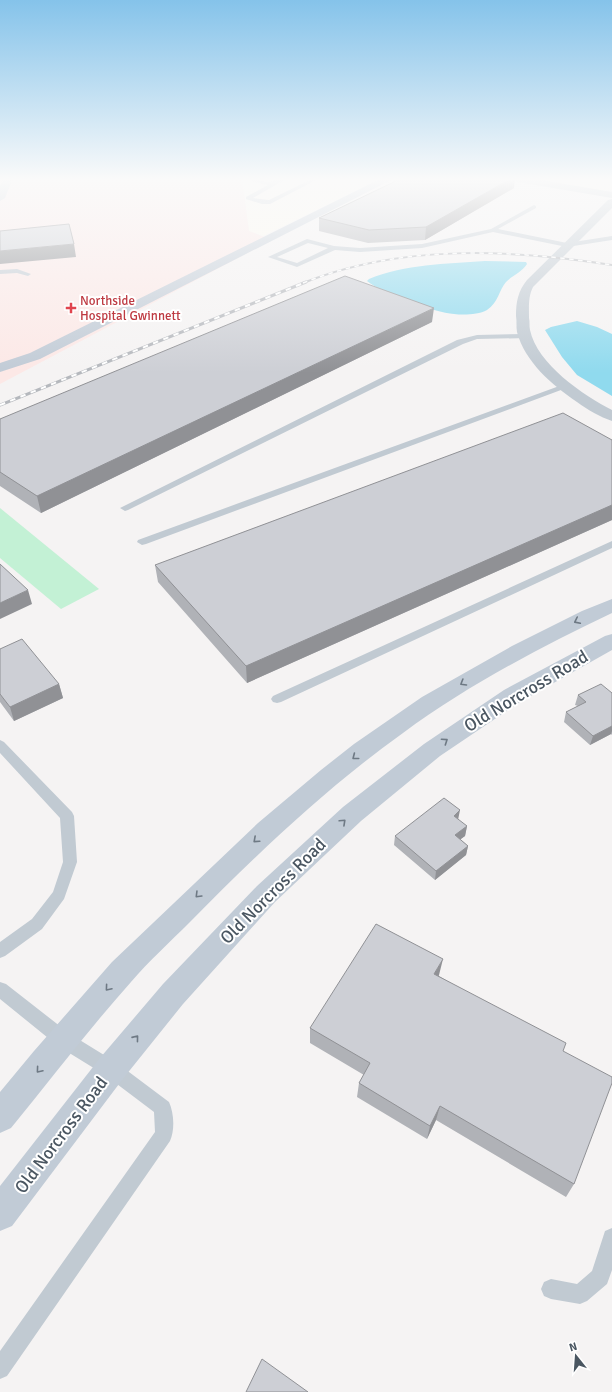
<svg xmlns="http://www.w3.org/2000/svg" width="612" height="1392" font-family="Signika,sans-serif">
<rect width="100%" height="100%" fill="#f5f3f3"/>
<path fill="#fdf9ef" d="M242 178H382L263 236 249 231Z
M522 178H612V190L597 191Z"/>
<path fill="#fce8e6" d="M0 178H242L249 231 272 240 0 384Z"/>
<path fill="#c3f1d5" d="M0 508 99 589 61 609 0 558Z"/>
<path fill="#90daee" d="M485 261 526 262 527 264C522 272 513 275 506 282 499 290 498 303 487 310 478 315 463 315 454 314 435 313 381 293 367 281L369 279C406 264 445 264 485 261Z
M577 321 597 327 612 334V396L577 375 562 357 545 330 551 327Z"/>
<g fill="none" stroke-linecap="round" stroke-linejoin="round">
<path fill="#c1cad2" fill-rule="evenodd" d="M252 178H257L256 180 270 182 283 178H290L277 184 253 198 269 200 314 178H320L270 204H262L246 199V197L268 185 251 181Z
M534 205 536 206V208L498 229 567 243 612 236V240L567 247 493 232 422 248 360 252 335 250 297 267 268 257 307 239 334 246 360 248 422 244 491 229ZM308 243 328 248 297 263 277 257Z
M17 269 31 274 28 276 17 273 0 274V270Z
M525 334 529 336 528 338 477 339 463 344 128 510 125 511 120 508 457 340 477 335Z
M562 385H565L569 387 146 544 142 545 137 542 138 540Z
M612 541V548L281 702 277 703 273 702 271 699 273 696Z
M0 740 4 742 72 812 74 816 77 862 64 899 42 929 5 956 0 958V942L32 919 53 892 63 862 60 818 0 753Z
M0 982 6 984 70 1034 117 1063 169 1102C174 1113 175 1130 170 1141L7 1376 0 1379V1351L155 1132 154 1112 105 1075 58 1046 0 999Z
M612 1228V1270L607 1284 587 1301 580 1304 551 1299 544 1296 541 1289 544 1282 551 1279 577 1284 592 1271 605 1231Z"/>
<path fill="#c1cad2" fill-rule="evenodd" d="M3 178H13L5 198 0 201V186Z
M507 178H530L612 192V198L512 181Z
M612 199V208L533 287C528 297 529 307 529 318 530 322 529 326 530 330 537 364 583 395 612 410V421C600 417 588 410 577 402 552 385 525 362 517 332 516 327 517 321 516 316 516 302 518 291 527 280L608 200Z"/>
<path fill="#c1cbd6" fill-rule="evenodd" d="M382 178H395L40 359 0 372V363L30 353Z
M612 599V613C539 648 468 685 403 733 326 788 257 854 190 922 170 942 149 961 131 982 89 1029 51 1079 11 1128L0 1133V1092L34 1051 112 962 258 823 321 770 354 744 422 697 512 646 582 611Z
M612 634V650L520 702 440 756 361 821 275 902 183 1004 122 1080 12 1226 0 1231V1186L100 1058 163 984 257 886 343 807 424 744 504 690 605 636Z"/>
<g stroke="#b5b8bd" stroke-width="2">
<path id="rail-far1" d="M303 283C401 244 510 249 612 265"/>
</g>
<g stroke="#b5b8bd" stroke-width="3">
<path id="rail" d="M0 405 306 282"/>
</g>
<use href="#rail-far1" stroke="#fff" stroke-width="1.5" stroke-dasharray="4.5" stroke-linecap="butt"/>
<use href="#rail" stroke="#fff" stroke-width="2" stroke-dasharray="5.5" stroke-linecap="butt"/>
</g>
<path fill="#b0b2b7" d="M514 188 425 240 368 243 319 231V218Z
M432 322 41 513 0 486V419Z
M612 440V520L247 683 158 582 155 565Z
M0 649 59 684 63 698 14 721 0 702Z
M612 693V735L611 734 590 745 564 722 566 712 578 706 575 705 578 695Z
M458 820 467 826 465 836 460 839 468 846 466 855 435 880 394 845 395 836Z
M439 975V976L563 1051 574 1184 566 1197 436 1120 427 1139 357 1097 359 1083 364 1075 310 1043V1028Z"/>
<path fill="#909195" d="M512 178H515L514 188 425 240 426 227Z
M74 244 76 257 0 264V251Z
M434 308 432 322 41 513 37 496Z
M612 505V520L247 683 246 666Z
M28 590 32 604 0 619V603Z
M59 684 63 698 14 721 10 707Z
M612 726V731L611 734 590 745 593 736Z
M460 810 458 820 454 816Z
M467 826 465 836 453 845 455 835Z
M468 846 466 855 435 880 436 871Z
M443 959 439 975 431 990 434 974Z
M440 1106 436 1120 427 1139 430 1126Z"/>
<path fill="#cdcfd5" stroke="#909195" d="M402 178H512L426 227 369 230 319 218Z
M69 224 74 244 0 251V231Z
M345 276 434 308 37 496 0 472V419Z
M563 413 612 440V505L246 666 155 565Z
M0 564 28 590 0 603Z
M22 639 59 684 10 707 0 694V649Z
M601 684 612 693V726L593 736 566 712 586 702 578 695Z
M444 798 460 810 454 816 467 826 455 835 468 846 436 871 395 836Z
M376 924 443 959 434 974 566 1043 563 1051 612 1077V1083L574 1184 440 1106 430 1126 359 1083 370 1063 310 1028Z
M262 1359 308 1392H246Z"/>
<defs><path id="oneway-chevron" d="M-2-3.5L2.5 0L-2 3.5" fill="none" stroke-width="1.6" stroke-linecap="round" stroke-linejoin="round"/></defs>
<g stroke="#6e7984">
<use href="#oneway-chevron" transform="translate(577 621) rotate(154)"/>
<use href="#oneway-chevron" transform="translate(463 683) rotate(149)"/>
<use href="#oneway-chevron" transform="translate(445 741) rotate(-34)"/>
<use href="#oneway-chevron" transform="translate(355 757) rotate(142)"/>
<use href="#oneway-chevron" transform="translate(343 822) rotate(-43)"/>
<use href="#oneway-chevron" transform="translate(256 840) rotate(138)"/>
<use href="#oneway-chevron" transform="translate(198 895) rotate(135)"/>
<use href="#oneway-chevron" transform="translate(108 988) rotate(130)"/>
<use href="#oneway-chevron" transform="translate(136 1038) rotate(-51)"/>
<use href="#oneway-chevron" transform="translate(39 1070) rotate(130)"/>
</g>
<linearGradient id="sky" x2="0" y2="1"><stop stop-color="#85c3ea"/><stop offset="0.48" stop-color="#fafafa"/><stop offset="1" stop-color="#fafafa" stop-opacity="0"/></linearGradient>
<rect width="612" height="373" fill="url(#sky)"/>
<path fill="#e0444e" stroke="#fff" stroke-width="1.5" d="M69 302h4v4h4v4h-4v4h-4v-4h-4v-4h4z"/>
<g text-anchor="middle" dominant-baseline="central" stroke-width="4" stroke-linejoin="round" paint-order="stroke">
<g font-size="13" fill="#be3a42" stroke="#fff" text-anchor="start">
<text x="80" y="301">Northside<tspan x="80" dy="15">Hospital Gwinnett</tspan></text>
</g>
<g font-size="18" fill="#4a5661" stroke="#fff">
<text transform="translate(526 691) rotate(-31)">Old Norcross Road</text>
<text transform="translate(273 891) rotate(-45)">Old Norcross Road</text>
<text transform="translate(61 1135) rotate(-53)">Old Norcross Road</text>
</g>
</g>
<g transform="translate(576 1356) rotate(343)" stroke="#ffffff" stroke-width="3" paint-order="stroke">
<path d="M0-3L7 15L0 10L-7 15Z" fill="#4a5661"/>
<text y="-6" font-size="11" font-weight="bold" text-anchor="middle" fill="#4a5661">N</text>
</g>
</svg>
